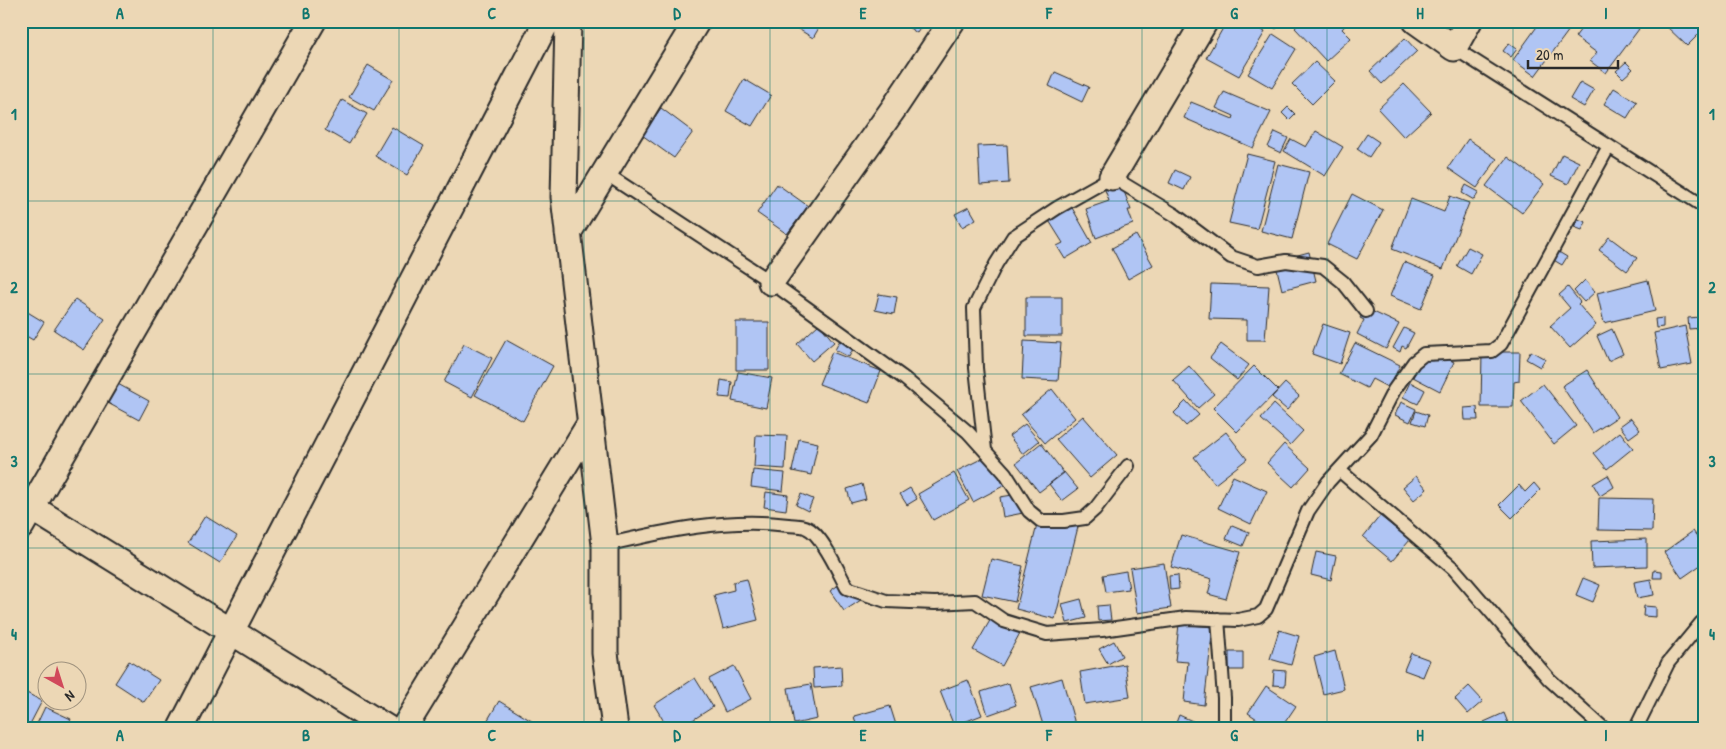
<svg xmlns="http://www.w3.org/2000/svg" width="1726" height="749" font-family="'Patrick Hand',sans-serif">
<rect width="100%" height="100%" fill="#ecd7b5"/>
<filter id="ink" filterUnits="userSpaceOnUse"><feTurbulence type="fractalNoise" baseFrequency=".02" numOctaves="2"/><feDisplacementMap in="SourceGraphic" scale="10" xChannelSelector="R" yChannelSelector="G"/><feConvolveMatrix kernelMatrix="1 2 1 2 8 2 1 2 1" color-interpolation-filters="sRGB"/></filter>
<g filter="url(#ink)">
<path fill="#b0c5f4" stroke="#2b2b2b" d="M668 21H681L678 27Z
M785 21H823L813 38Z
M899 21H925L917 33Z
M1227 21H1246L1265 32 1239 76 1206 58Z
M1267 21H1283L1276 29Z
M1302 21H1349L1342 29 1351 38 1326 61 1295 28Z
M1541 21H1566L1572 26 1535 76 1513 60Z
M1587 21H1628L1639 29 1606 73 1590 61 1597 53 1575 37Z
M1669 21H1705V28L1687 46 1665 25Z
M1273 34 1296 49 1272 88 1248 74Z
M1405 38 1417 51 1382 84 1370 71Z
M1509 43 1517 49 1511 57 1503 51Z
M1315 62 1335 81 1312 104 1292 84Z
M1626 62 1633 69 1623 78 1616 71Z
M368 65 393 80 374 111 349 97Z
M1055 72 1089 87 1082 102 1049 86Z
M744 79 771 95 752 126 726 111Z
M1580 82 1594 90 1584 107 1570 99Z
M1404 84 1431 112 1404 137 1378 109Z
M1614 88 1637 102 1627 118 1604 104Z
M1224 92 1271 112 1253 148 1184 118 1191 102 1233 119 1234 116 1216 108Z
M342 100 367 114 349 144 325 130Z
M1288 107 1295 114 1289 120 1282 113Z
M661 108 693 132 674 158 642 135Z
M392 127 424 146 407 175 375 156Z
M1316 131 1343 147 1325 176 1284 151 1291 139 1306 147Z
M1275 132 1288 138 1281 153 1268 147Z
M1367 134 1379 142 1369 157 1357 149Z
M1468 139 1497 159 1477 188 1448 168Z
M1007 145 1009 183 980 185 978 146Z
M1247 154 1275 161 1257 229 1229 223Z
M1562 154 1579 162 1568 184 1551 176Z
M1508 157 1544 184 1522 213 1486 186Z
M1278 164 1309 172 1292 239 1261 231Z
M1175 170 1190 177 1184 190 1169 183Z
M1119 178 1131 210H1128L1133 224 1096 238 1086 209 1109 201 1103 184Z
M777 184 808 206 787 234 757 213Z
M1466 185 1479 192 1474 200 1462 193Z
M1352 194 1383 210 1357 259 1327 244Z
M1450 196 1469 203 1443 269 1392 249 1411 199 1444 212Z
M1071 206 1092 243 1065 259 1057 246 1063 243 1048 219Z
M969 207 976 219 962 227 955 214Z
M1578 219 1586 222 1582 230 1574 227Z
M1136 235 1153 265 1128 279 1112 248Z
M1609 237 1637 258 1627 271 1599 250Z
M1468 247 1482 254 1471 274 1457 266Z
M1557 251 1567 257 1562 265 1552 259Z
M1309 252 1316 281 1282 290 1275 261Z
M1404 262 1435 275 1421 309 1390 296Z
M1585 280 1595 292 1584 302 1574 291Z
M1648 280 1655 311 1604 323 1597 293Z
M1211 284 1269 286 1265 340H1247V320L1209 319Z
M1568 287 1580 302 1578 304 1596 325 1570 348 1550 326 1570 308 1559 295Z
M879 294 897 297 894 314 875 310Z
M1026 297H1062V336H1026Z
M75 299 105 319 84 350 54 330Z
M21 308 44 322 33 340 21 333Z
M1365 308 1399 324 1386 349 1357 334 1364 320 1360 318Z
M1700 317 1701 328 1689 329 1688 318Z
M1663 318V327L1656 328 1655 319Z
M736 322H769V370H736Z
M819 324 834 342 812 361 797 344Z
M1323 324 1350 333 1340 364 1312 354Z
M1685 326 1692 364 1661 370 1654 333Z
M1404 328 1414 333 1406 348 1402 346 1400 352 1393 348Z
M1612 329 1623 354 1608 361 1597 336Z
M841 338 855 345 849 357 835 350Z
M506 340 553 366 523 421 475 395Z
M1024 341 1061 343 1058 381 1022 379Z
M1355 343 1400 365 1389 388 1372 379 1367 388 1339 374Z
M464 344 492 358 472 397 444 382Z
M1221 344 1249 365 1237 380 1210 358Z
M1427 349 1454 362 1440 391 1413 377Z
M1531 351 1545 359 1540 367 1526 359Z
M832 352 881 371 869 403 819 384Z
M1482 352H1520L1519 381 1514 382 1513 407H1481Z
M1189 366 1214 394 1198 408 1173 380Z
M1254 366 1278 390 1237 432 1213 408Z
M1587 370 1617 417 1593 433 1562 386Z
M738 372 772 378 766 408 732 401Z
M721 380 732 382 730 398 719 397Z
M1410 382 1425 390 1418 404 1403 397Z
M116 383 149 401 139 420 106 402Z
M1285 383 1299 396 1287 410 1272 397Z
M1543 384 1576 426 1554 444 1521 401Z
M1052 389 1075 418 1045 443 1021 415Z
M1186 401 1199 415 1186 426 1174 413Z
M1401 402 1416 409 1410 422 1395 415Z
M1274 404 1303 431 1290 445 1261 419Z
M1477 407 1478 420H1465L1464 408Z
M1416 411 1428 415 1425 426 1412 422Z
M1083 416 1117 455 1090 478 1056 439Z
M1631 418 1640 430 1629 438 1620 426Z
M1025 424 1039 441 1023 454 1009 436Z
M1226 432 1247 459 1215 484 1194 457Z
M1620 432 1633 448 1607 469 1594 453Z
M756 435 787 436 785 469 754 467Z
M799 439 818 443 811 475 792 471Z
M1041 443 1064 473 1039 492 1016 463Z
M1284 444 1310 468 1293 487 1267 463Z
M991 454 1007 484 973 502 957 471Z
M753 470 785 473 783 491 751 487Z
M1064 472 1078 489 1062 501 1049 484Z
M954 473 969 500 933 520 918 494Z
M1608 475 1614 487 1600 496 1593 484Z
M1233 476 1267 491 1251 524 1218 508Z
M1416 476 1427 489 1414 500 1403 487Z
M1534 483 1540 490 1512 518 1499 505 1519 485 1525 492Z
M862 484 866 499 851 503 847 489Z
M910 488 917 499 907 505 900 494Z
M766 492 788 495 786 510 764 507Z
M801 494 813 499 808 511 796 505Z
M1019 494 1023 513 1003 517 1000 497Z
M1599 498 1653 499 1652 531 1598 530Z
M205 516 237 536 220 563 188 543Z
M1380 516 1410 540 1392 561 1363 537Z
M1039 517 1078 527 1055 619 1016 609Z
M1232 525 1249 532 1243 546 1226 539Z
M1693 531 1705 547V562L1682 578 1664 552Z
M1181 535 1240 552 1226 599 1208 594 1212 579 1171 567Z
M1647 539V566L1592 568 1591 541Z
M1316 552 1336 556 1331 580 1311 575Z
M991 559 1023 566 1015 602 982 595Z
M1164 563 1171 608 1137 613 1130 568Z
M1654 570 1662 571V578H1653Z
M1126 571 1129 589 1106 592 1103 575Z
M1178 575 1179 589 1170 590 1169 576Z
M850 577 864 598 844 611 830 591Z
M1583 578 1600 585 1593 602 1576 595Z
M747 579 758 620 723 629 714 595 734 590 733 582Z
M1651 579 1654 595 1637 598 1634 582Z
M1081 599 1086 618 1067 623 1062 604Z
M1109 605 1111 620 1098 621 1097 606Z
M1644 606 1656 607V617L1643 616Z
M992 617 1020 633 1002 666 973 650Z
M1179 624 1213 627 1204 705 1184 702 1188 662 1175 661Z
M1279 630 1299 636 1291 665 1270 659Z
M1114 641 1122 656 1108 664 1099 649Z
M1335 651 1344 689 1323 694 1314 657Z
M1229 652H1243V670H1229Z
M1411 653 1430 660 1423 677 1404 670Z
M129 661 159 680 144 702 115 683Z
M1125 664 1130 697 1085 704 1080 672Z
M734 666 751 699 725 712 709 679Z
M841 666 842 686 814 688 813 668Z
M1274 670 1286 671 1285 686 1273 685Z
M695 678 713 707 680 728H668L654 705Z
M1062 678 1075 724 1064 728H1044L1031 687Z
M968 680 982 715 954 726 940 691Z
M1009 683 1016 705 988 715 981 692Z
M811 684 817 719 794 724 788 688Z
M1266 686 1296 706 1281 728H1271L1248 713Z
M1469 686 1483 701 1468 714 1455 699Z
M21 690 42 701 28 728H21Z
M499 701 543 728H483Z
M890 706 897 728H857L854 716Z
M45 707 71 719 66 728H35Z
M1504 713 1510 728H1486L1484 722Z
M1179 715 1208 728H1174Z"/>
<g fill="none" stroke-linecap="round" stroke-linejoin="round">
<g stroke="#2b2b2b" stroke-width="16">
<path id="lane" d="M1454 48 1705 207
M605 173 771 282 905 379 968 432 1005 473 1029 511 1041 521H1064L1085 518 1095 509 1128 466
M985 450 976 368 974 308 996 264 1013 237 1057 208 1112 177 1175 215 1231 257 1258 266 1286 261 1323 266 1343 282 1366 311
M1339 470 1454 569 1549 679 1603 728
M605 545C665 531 727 517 788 525 794 526 802 525 807 528 822 534 839 573 847 588L886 601 935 603 975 601 1004 621 1047 634 1102 630 1186 618 1238 620 1258 616 1266 609 1308 511 1328 482 1371 435 1394 390 1414 362 1424 354 1492 351 1501 344 1609 146
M1218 619 1224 698V728
M1636 728 1668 663 1701 623 1705 621"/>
</g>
<g stroke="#2b2b2b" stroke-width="29">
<path id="street" d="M568 21 564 197 605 545V653L615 728
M1416 21 1454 48 1469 21
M1112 177 1205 21
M568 233 697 21
M771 282 894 108 952 21
M21 501 387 728
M21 526 313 21
M181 728 547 21
M404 728 591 422"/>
</g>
<use href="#lane" stroke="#ecd7b5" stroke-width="12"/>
<use href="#street" stroke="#ecd7b5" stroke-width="25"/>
</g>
</g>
<path fill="none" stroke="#0f766e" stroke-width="1" stroke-opacity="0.55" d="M213 21V728M399 21V728M584 21V728M770 21V728M956 21V728M1142 21V728M1327 21V728M1513 21V728M21 201H1705M21 374H1705M21 548H1705"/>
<rect width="1726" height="749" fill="none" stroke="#ecd7b5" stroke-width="55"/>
<g transform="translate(62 686) rotate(141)"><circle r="24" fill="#ecd7b5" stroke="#9f927e"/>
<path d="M0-4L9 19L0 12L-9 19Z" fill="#d1495b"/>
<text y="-8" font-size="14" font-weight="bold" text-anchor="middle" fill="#2b2b2b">N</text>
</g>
<path d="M1528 60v8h90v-8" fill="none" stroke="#2b2b2b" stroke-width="2.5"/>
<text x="1536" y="60" font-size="15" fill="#2b2b2b" stroke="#ecd7b5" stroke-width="4" paint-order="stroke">20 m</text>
<rect x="28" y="28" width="1670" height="694" fill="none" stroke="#0f766e" stroke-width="2"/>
<g font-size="16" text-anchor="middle" font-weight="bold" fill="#0f766e">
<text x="120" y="19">A</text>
<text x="306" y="19">B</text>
<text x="492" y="19">C</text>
<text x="677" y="19">D</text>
<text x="863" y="19">E</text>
<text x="1049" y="19">F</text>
<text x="1234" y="19">G</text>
<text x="1420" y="19">H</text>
<text x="1606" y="19">I</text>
<text x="14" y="120">1</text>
<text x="1712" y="120">1</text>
<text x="14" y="293">2</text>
<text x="1712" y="293">2</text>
<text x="14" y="467">3</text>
<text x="1712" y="467">3</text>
<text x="14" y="640">4</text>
<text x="1712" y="640">4</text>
<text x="120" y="741">A</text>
<text x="306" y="741">B</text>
<text x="492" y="741">C</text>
<text x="677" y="741">D</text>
<text x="863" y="741">E</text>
<text x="1049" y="741">F</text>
<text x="1234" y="741">G</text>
<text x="1420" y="741">H</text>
<text x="1606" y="741">I</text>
</g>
</svg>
